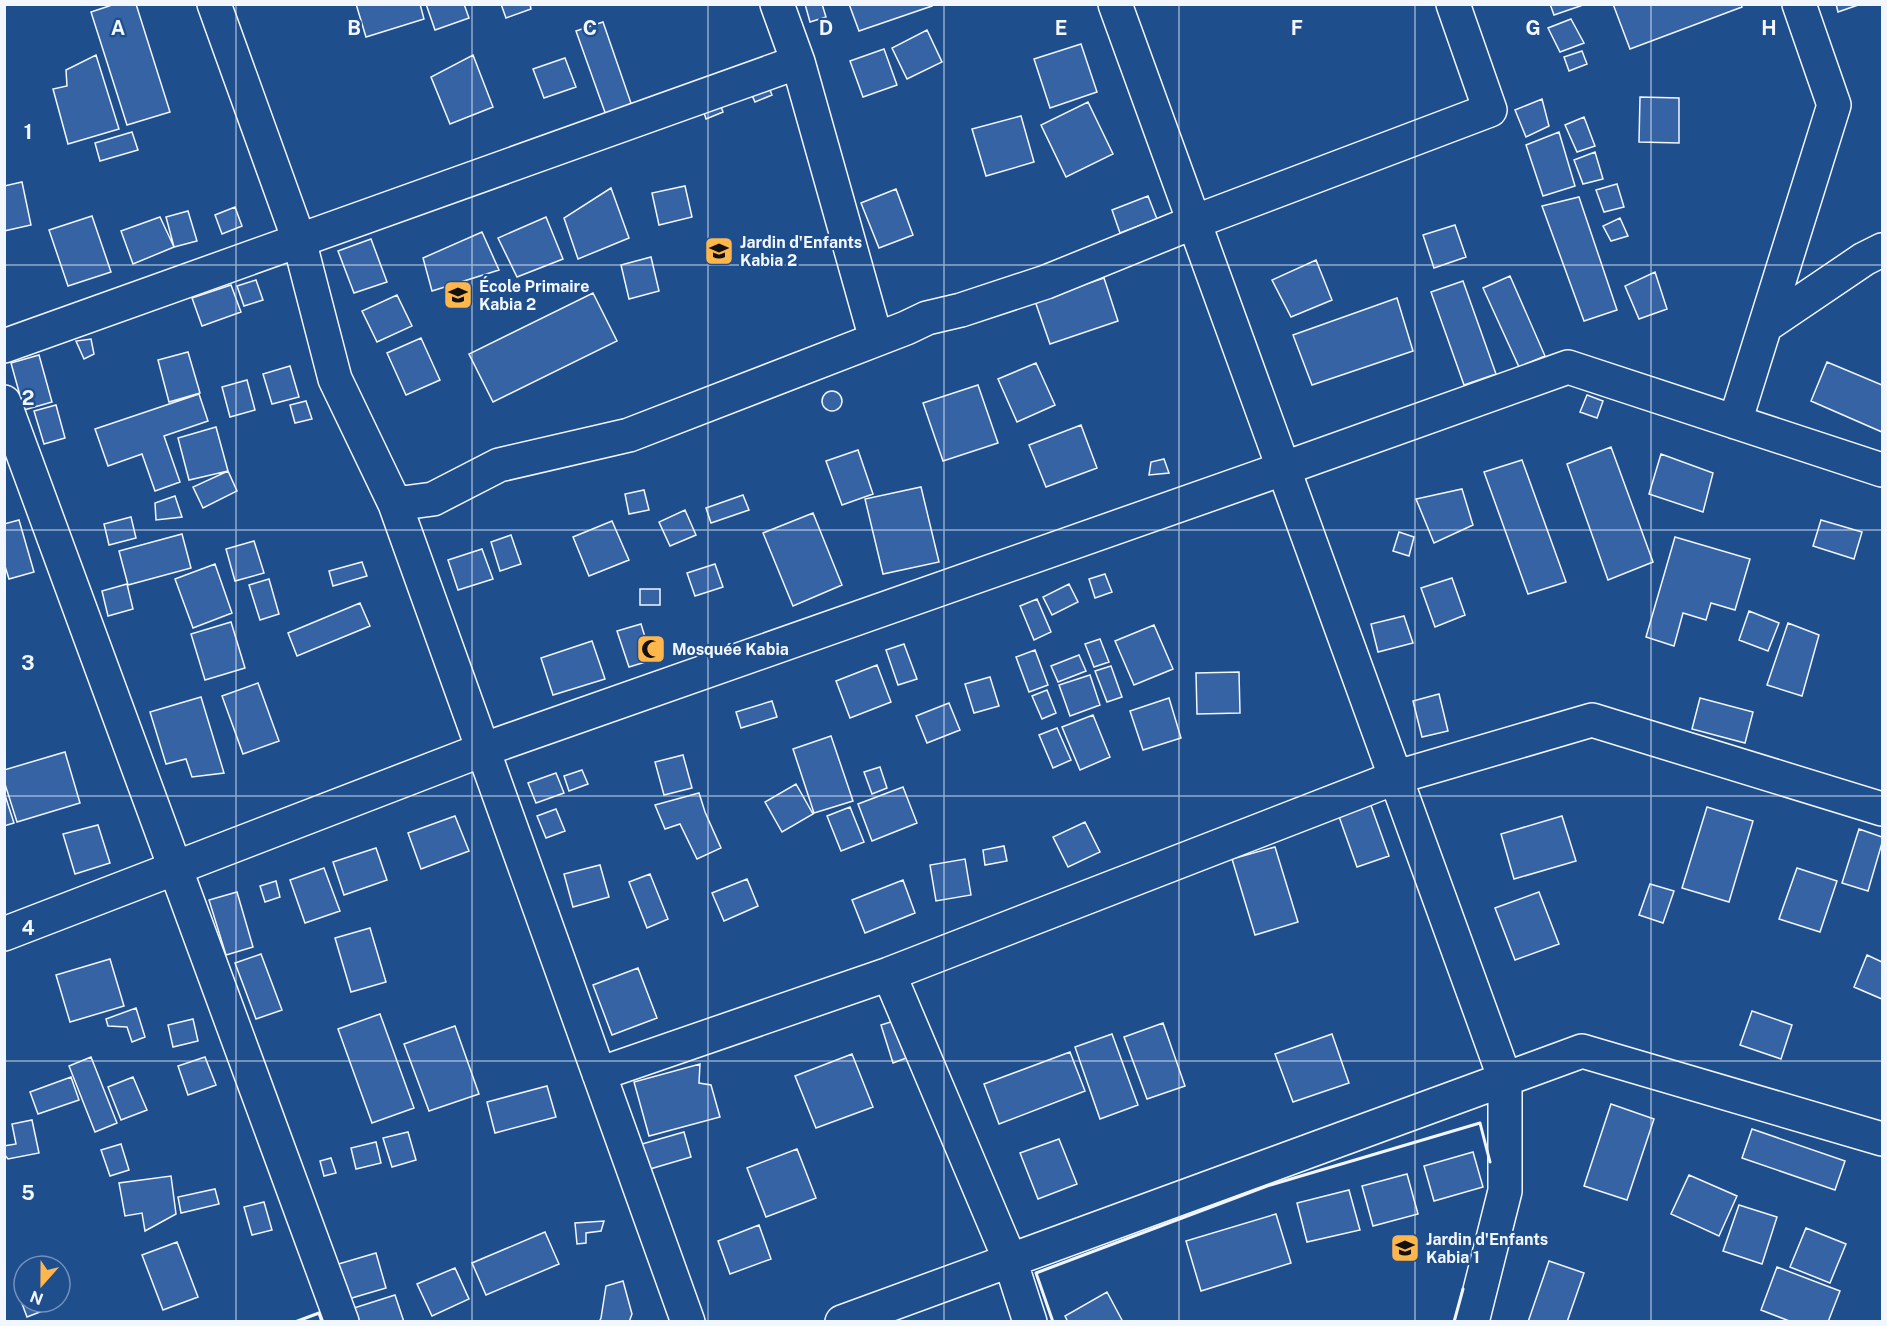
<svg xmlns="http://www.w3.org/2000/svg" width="1887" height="1326" font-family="'Public Sans',sans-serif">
<rect width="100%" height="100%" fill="#1f4e8c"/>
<path fill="#3563a3" stroke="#f2f6ff" stroke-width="1.5" d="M115 4H136L170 112 127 125 91 12Z
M356 4H420L424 19 366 37Z
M426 4H464L469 18 435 30Z
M501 4H530L531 9 506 18Z
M805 4H822L826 17 810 22Z
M849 4H931L932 6 859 31Z
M1550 4H1586L1554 15Z
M1613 4H1741L1742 7 1630 49Z
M1836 4H1861L1838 12Z
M1571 19 1584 43 1560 52 1548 28Z
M603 22 633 109 607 118 576 31Z
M927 30 942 62 907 79 892 48Z
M1081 44 1097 92 1050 108 1034 59Z
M884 49 897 85 863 97 850 61Z
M1582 51 1587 64 1569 71 1564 57Z
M96 55 119 129 68 144 53 89 67 86 66 70Z
M473 55 493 107 450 124 431 77Z
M565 58 576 87 544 98 533 69Z
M768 85 772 95 755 102 751 93Z
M1640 97 1679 98V143L1639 142Z
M1542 99 1549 126 1526 137 1515 110Z
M1088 102 1113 154 1066 177 1041 125Z
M720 104 723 112 706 119 703 109Z
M1021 116 1034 162 986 176 972 129Z
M1584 117 1595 146 1577 152 1565 125Z
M132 132 138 150 100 161 95 143Z
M1559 132 1575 186 1543 196 1526 145Z
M1595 152 1603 179 1583 184 1574 160Z
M22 182 31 225 4 231V186Z
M1617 184 1624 207 1604 212 1596 190Z
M685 186 692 217 659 225 652 193Z
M611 188 629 238 578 259 564 218Z
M896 189 913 235 879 248 861 203Z
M1148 196 1157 219 1120 233 1112 210Z
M1579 197 1617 310 1584 321 1542 206Z
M235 207 242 226 222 234 215 215Z
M188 211 197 241 174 247 166 217Z
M92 216 111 272 68 286 49 230Z
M160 217 174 247 133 264 121 231Z
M546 217 563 259 517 277 498 238Z
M1620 218 1628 236 1611 241 1603 226Z
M1455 225 1466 257 1434 268 1423 235Z
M482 232 499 270 432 291 423 258Z
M371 239 387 282 354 293 338 251Z
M651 257 659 291 629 299 621 265Z
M1316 260 1332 300 1291 317 1272 280Z
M1655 272 1667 309 1639 319 1625 286Z
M1510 276 1545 356 1519 367 1483 288Z
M1104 278 1118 321 1050 344 1035 301Z
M256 280 263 300 244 306 237 286Z
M1463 281 1496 374 1464 385 1431 292Z
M231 285 241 312 202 326 192 298Z
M593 293 617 341 493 402 469 354Z
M397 295 412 326 377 342 362 311Z
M1397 298 1413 351 1312 385 1293 335Z
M421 338 440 380 406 395 387 353Z
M91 339 94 354 84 359 76 341Z
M188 352 200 393 169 402 158 360Z
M39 355 52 402 24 410 11 363Z
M1827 362 1882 385V432L1811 401Z
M1036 363 1055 405 1017 422 998 379Z
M290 366 299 397 272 404 263 374Z
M247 380 255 410 230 417 222 387Z
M978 385 998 443 943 461 923 403Z
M822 401a10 10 0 1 1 20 0a10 10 0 1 1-20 0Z
M199 394 208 421 164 436 180 482 155 491 142 454 108 466 95 429Z
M1587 395 1603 401 1597 418 1580 412Z
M306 401 312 419 295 423 290 405Z
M56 405 65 438 44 444 34 411Z
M1081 425 1097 468 1046 487 1029 445Z
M216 427 228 471 189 480 178 438Z
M1611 447 1653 562 1608 580 1567 464Z
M858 450 873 494 842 505 826 461Z
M1661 454 1713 473 1703 512 1649 494Z
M1164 459 1169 473 1149 475 1151 462Z
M1522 460 1566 582 1528 594 1484 472Z
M228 471 237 491 203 508 193 487Z
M921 487 939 562 883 574 865 499Z
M1462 489 1473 525 1434 543 1416 499Z
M644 490 649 510 629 514 625 494Z
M743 495 749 510 711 523 706 508Z
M175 496 182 517 156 520 155 503Z
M685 510 696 535 670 546 659 522Z
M813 513 842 585 793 606 763 533Z
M131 517 136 538 109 545 104 524Z
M19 520 34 572 9 579 4 563V524Z
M1821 520 1862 532 1854 559 1813 546Z
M612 521 629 560 589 576 573 537Z
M1399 532 1414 537 1409 556 1393 551Z
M182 534 191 568 128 585 119 551Z
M511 535 521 564 500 571 491 542Z
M1675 537 1750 559 1735 610 1711 603 1706 620 1683 613 1674 646 1646 637Z
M254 541 264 573 235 581 226 549Z
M482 549 493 579 458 590 448 560Z
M362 562 367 576 333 586 329 571Z
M215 564 232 613 193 628 175 579Z
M715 564 723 587 695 596 687 573Z
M1105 574 1112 592 1095 598 1089 579Z
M1452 578 1465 615 1435 627 1421 588Z
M269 579 279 614 260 620 249 585Z
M127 584 133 609 108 616 102 591Z
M1069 584 1078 602 1052 615 1043 597Z
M640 589H660V605H640Z
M1037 599 1051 632 1034 640 1020 606Z
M360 603 370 626 297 656 288 633Z
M1749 611 1779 623 1768 651 1739 640Z
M1404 616 1413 643 1378 652 1371 624Z
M231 622 245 668 205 680 191 634Z
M1788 623 1819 635 1802 696 1767 685Z
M641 624 652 660 629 667 617 631Z
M1154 625 1173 669 1134 685 1115 641Z
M1100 639 1109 662 1094 667 1085 644Z
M592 641 605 679 553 695 541 658Z
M904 644 917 679 898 685 886 650Z
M1035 650 1048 685 1029 692 1016 657Z
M1079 655 1086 671 1058 682 1051 666Z
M877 665 891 702 850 718 836 681Z
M1111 666 1122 697 1107 702 1095 671Z
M1239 672 1240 713 1197 714 1196 673Z
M1090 675 1100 705 1070 716 1059 685Z
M990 677 999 706 974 713 965 684Z
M258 683 279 741 243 754 222 696Z
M1047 690 1056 713 1042 719 1032 696Z
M1439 694 1448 731 1422 737 1413 701Z
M201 697 224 773 192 777 186 759 166 764 150 712Z
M1169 698 1181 738 1143 750 1130 711Z
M1700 698 1753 712 1745 743 1692 729Z
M772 701 777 717 741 728 736 712Z
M949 703 960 730 927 743 916 716Z
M1093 715 1110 757 1080 770 1062 727Z
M1057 728 1071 760 1053 768 1039 735Z
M831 736 853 801 814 813 793 749Z
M65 752 80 803 17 822 4 781V770Z
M683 755 692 788 664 795 655 762Z
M880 767 887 788 872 794 864 772Z
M582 770 588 784 569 791 564 776Z
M556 773 564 793 536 803 528 783Z
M796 784 813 814 782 832 765 802Z
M903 787 917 823 872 841 858 804Z
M4 792 14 823 4 826Z
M699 793 705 812 721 848 697 859 680 824 665 829 655 805Z
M1369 800 1389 856 1357 867 1337 811Z
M850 807 864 842 841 851 827 816Z
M1707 807 1753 821 1729 902 1682 888Z
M556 809 565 831 546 838 537 816Z
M455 816 469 851 421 869 408 833Z
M1562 816 1576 861 1514 879 1501 834Z
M1085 822 1100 852 1068 867 1053 837Z
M98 825 110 863 75 874 63 834Z
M1859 829 1882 837V843L1868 891 1842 883Z
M1004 846 1007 861 985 865 983 850Z
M1275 847 1298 922 1255 935 1232 859Z
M376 848 387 880 344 895 333 862Z
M965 859 971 895 936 901 930 865Z
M600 865 609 897 573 907 564 874Z
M324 868 340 911 305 923 290 880Z
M1797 868 1837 881 1820 932 1779 919Z
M650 874 668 919 647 928 629 882Z
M747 879 758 906 724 921 712 893Z
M903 880 915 913 865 933 852 900Z
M276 881 280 897 265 902 260 886Z
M1650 884 1674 891 1663 923 1639 915Z
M237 892 253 947 226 955 209 900Z
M1539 892 1559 944 1515 960 1495 908Z
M370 928 386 982 351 992 335 938Z
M261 954 282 1010 256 1019 235 963Z
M1867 955 1882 962V999L1854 987Z
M110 959 124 1006 70 1022 56 975Z
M638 968 657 1018 612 1035 593 985Z
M136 1008 145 1037 132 1042 127 1027 108 1026 106 1019Z
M1752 1011 1792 1025 1781 1059 1740 1045Z
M380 1014 414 1108 372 1123 338 1029Z
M193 1019 198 1041 173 1047 168 1025Z
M897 1020 909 1057 893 1063 881 1025Z
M1163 1023 1185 1086 1147 1099 1124 1037Z
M455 1026 479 1094 429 1111 404 1044Z
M1112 1034 1138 1105 1100 1119 1075 1047Z
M1332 1034 1349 1083 1293 1102 1275 1054Z
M1070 1052 1085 1091 999 1124 984 1084Z
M852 1054 873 1107 816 1128 795 1076Z
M91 1057 117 1123 95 1132 69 1066Z
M205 1057 216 1085 188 1095 178 1066Z
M700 1064 699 1083 711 1085 720 1117 649 1136 634 1082Z
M71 1077 79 1100 38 1114 30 1092Z
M133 1077 147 1110 121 1120 108 1087Z
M547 1086 556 1117 495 1133 487 1102Z
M1611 1104 1654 1119 1627 1200 1584 1186Z
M32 1120 39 1153 8 1159 4 1154V1146L16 1144 12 1124Z
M1752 1129 1845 1161 1835 1190 1742 1158Z
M408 1132 416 1160 392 1167 383 1138Z
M684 1132 691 1157 650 1169 642 1144Z
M1059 1139 1077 1184 1038 1199 1020 1153Z
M376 1142 381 1163 356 1169 351 1148Z
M121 1144 129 1170 110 1176 101 1150Z
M797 1149 816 1198 766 1217 747 1168Z
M1473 1152 1483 1187 1434 1201 1424 1166Z
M331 1158 336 1173 324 1176 320 1161Z
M1407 1174 1418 1214 1373 1226 1362 1186Z
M1689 1175 1737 1196 1719 1236 1671 1214Z
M171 1176 176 1214 145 1231 142 1213 125 1216 119 1183Z
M215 1189 219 1204 181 1213 178 1197Z
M1349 1190 1360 1230 1307 1242 1297 1203Z
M264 1202 272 1230 252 1235 244 1207Z
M1739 1205 1777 1217 1762 1264 1723 1251Z
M1276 1214 1291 1263 1201 1291 1186 1241Z
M604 1221 601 1231 586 1233V1243L577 1244 575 1223Z
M759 1225 771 1259 730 1274 718 1241Z
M1806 1228 1846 1244 1830 1283 1790 1267Z
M545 1232 559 1264 486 1295 472 1263Z
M177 1242 198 1297 163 1310 142 1255Z
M376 1253 386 1288 345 1300 335 1265Z
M1549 1261 1584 1273 1567 1322H1528Z
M1777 1267 1840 1291 1828 1322H1792L1761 1310Z
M455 1268 469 1299 432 1316 417 1284Z
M24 1281V1302H47L50 1308 27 1317 15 1285Z
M623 1281 632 1314 629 1322H599L601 1318 606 1286Z
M1107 1292 1123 1322H1068L1065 1316Z
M395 1295 404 1322H358L354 1308Z"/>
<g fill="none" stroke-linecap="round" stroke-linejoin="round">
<g stroke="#f2f6ff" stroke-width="36">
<path id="minor" d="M214 4 299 240 335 379 395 504 688 1322
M777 4 798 62 876 339
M1115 4 1505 1079V1191L1472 1322
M1765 326 1864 259 1882 250
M4 346 798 62
M4 402 342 1322
M1735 422 1834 105 1799 4
M395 504 433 499 499 465 629 435 906 328 927 318 961 310 1046 282 1194 222 1490 110 1453 4
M4 934 482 750 1285 468 1568 367 1882 470
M889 974 1010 1260 1030 1322
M599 1074 889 974 1397 777 1592 720 1882 809
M842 1322 1582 1051 1882 1139"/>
</g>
<use href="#minor" stroke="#1f4e8c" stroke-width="33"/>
<path stroke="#f2f6ff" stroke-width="3" d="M295 1322 319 1313 322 1322
M1053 1322 1036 1273 1267 1186 1480 1123 1490 1162
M1454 1322 1463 1289"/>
</g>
<path fill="none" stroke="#f2f6ff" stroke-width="1.5" stroke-opacity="0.55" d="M236 4V1322M472 4V1322M708 4V1322M944 4V1322M1179 4V1322M1415 4V1322M1651 4V1322M4 265H1882M4 530H1882M4 796H1882M4 1061H1882"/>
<defs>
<g id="school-square" transform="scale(1.5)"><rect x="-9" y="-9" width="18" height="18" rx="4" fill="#ffb74d" stroke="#1f4e8c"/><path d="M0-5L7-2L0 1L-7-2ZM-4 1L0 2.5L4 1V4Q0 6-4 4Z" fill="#111"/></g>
<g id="mosque-square" transform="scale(1.5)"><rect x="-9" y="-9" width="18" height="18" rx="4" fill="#ffb74d" stroke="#1f4e8c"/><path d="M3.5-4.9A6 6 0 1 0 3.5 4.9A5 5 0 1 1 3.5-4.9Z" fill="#111"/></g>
</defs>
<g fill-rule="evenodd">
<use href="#school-square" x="719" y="251"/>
<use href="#school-square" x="458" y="295"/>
<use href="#mosque-square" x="651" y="649"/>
<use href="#school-square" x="1405" y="1248"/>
</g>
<g text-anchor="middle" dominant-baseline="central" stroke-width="4.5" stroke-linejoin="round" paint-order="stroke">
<g font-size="16" font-weight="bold" fill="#f2f6ff" stroke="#1f4e8c" text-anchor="start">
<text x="740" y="242">Jardin d'Enfants<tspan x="740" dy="18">Kabia 2</tspan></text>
<text x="479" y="286">École Primaire<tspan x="479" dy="18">Kabia 2</tspan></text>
<text x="672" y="649">Mosquée Kabia</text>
<text x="1426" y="1239">Jardin d'Enfants<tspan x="1426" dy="18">Kabia 1</tspan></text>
</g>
</g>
<g font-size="20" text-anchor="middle" font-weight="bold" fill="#f2f6ff" stroke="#1f4e8c" stroke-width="4.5" stroke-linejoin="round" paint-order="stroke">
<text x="118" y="35">A</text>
<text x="354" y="35">B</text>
<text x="590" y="35">C</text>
<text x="826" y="35">D</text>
<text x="1061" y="35">E</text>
<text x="1297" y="35">F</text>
<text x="1533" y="35">G</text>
<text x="1769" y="35">H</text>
<text x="28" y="139">1</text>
<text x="28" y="405">2</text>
<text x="28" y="670">3</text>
<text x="28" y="935">4</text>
<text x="28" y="1200">5</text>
</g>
<rect width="1887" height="1326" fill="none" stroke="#f2f6ff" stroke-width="12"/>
<g transform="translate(42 1284) rotate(201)"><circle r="28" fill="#1f4e8c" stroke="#7391ba" stroke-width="1.5"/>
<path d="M0-4.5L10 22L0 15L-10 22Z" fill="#ffb74d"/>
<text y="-9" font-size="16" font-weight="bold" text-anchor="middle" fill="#f2f6ff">N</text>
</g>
</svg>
